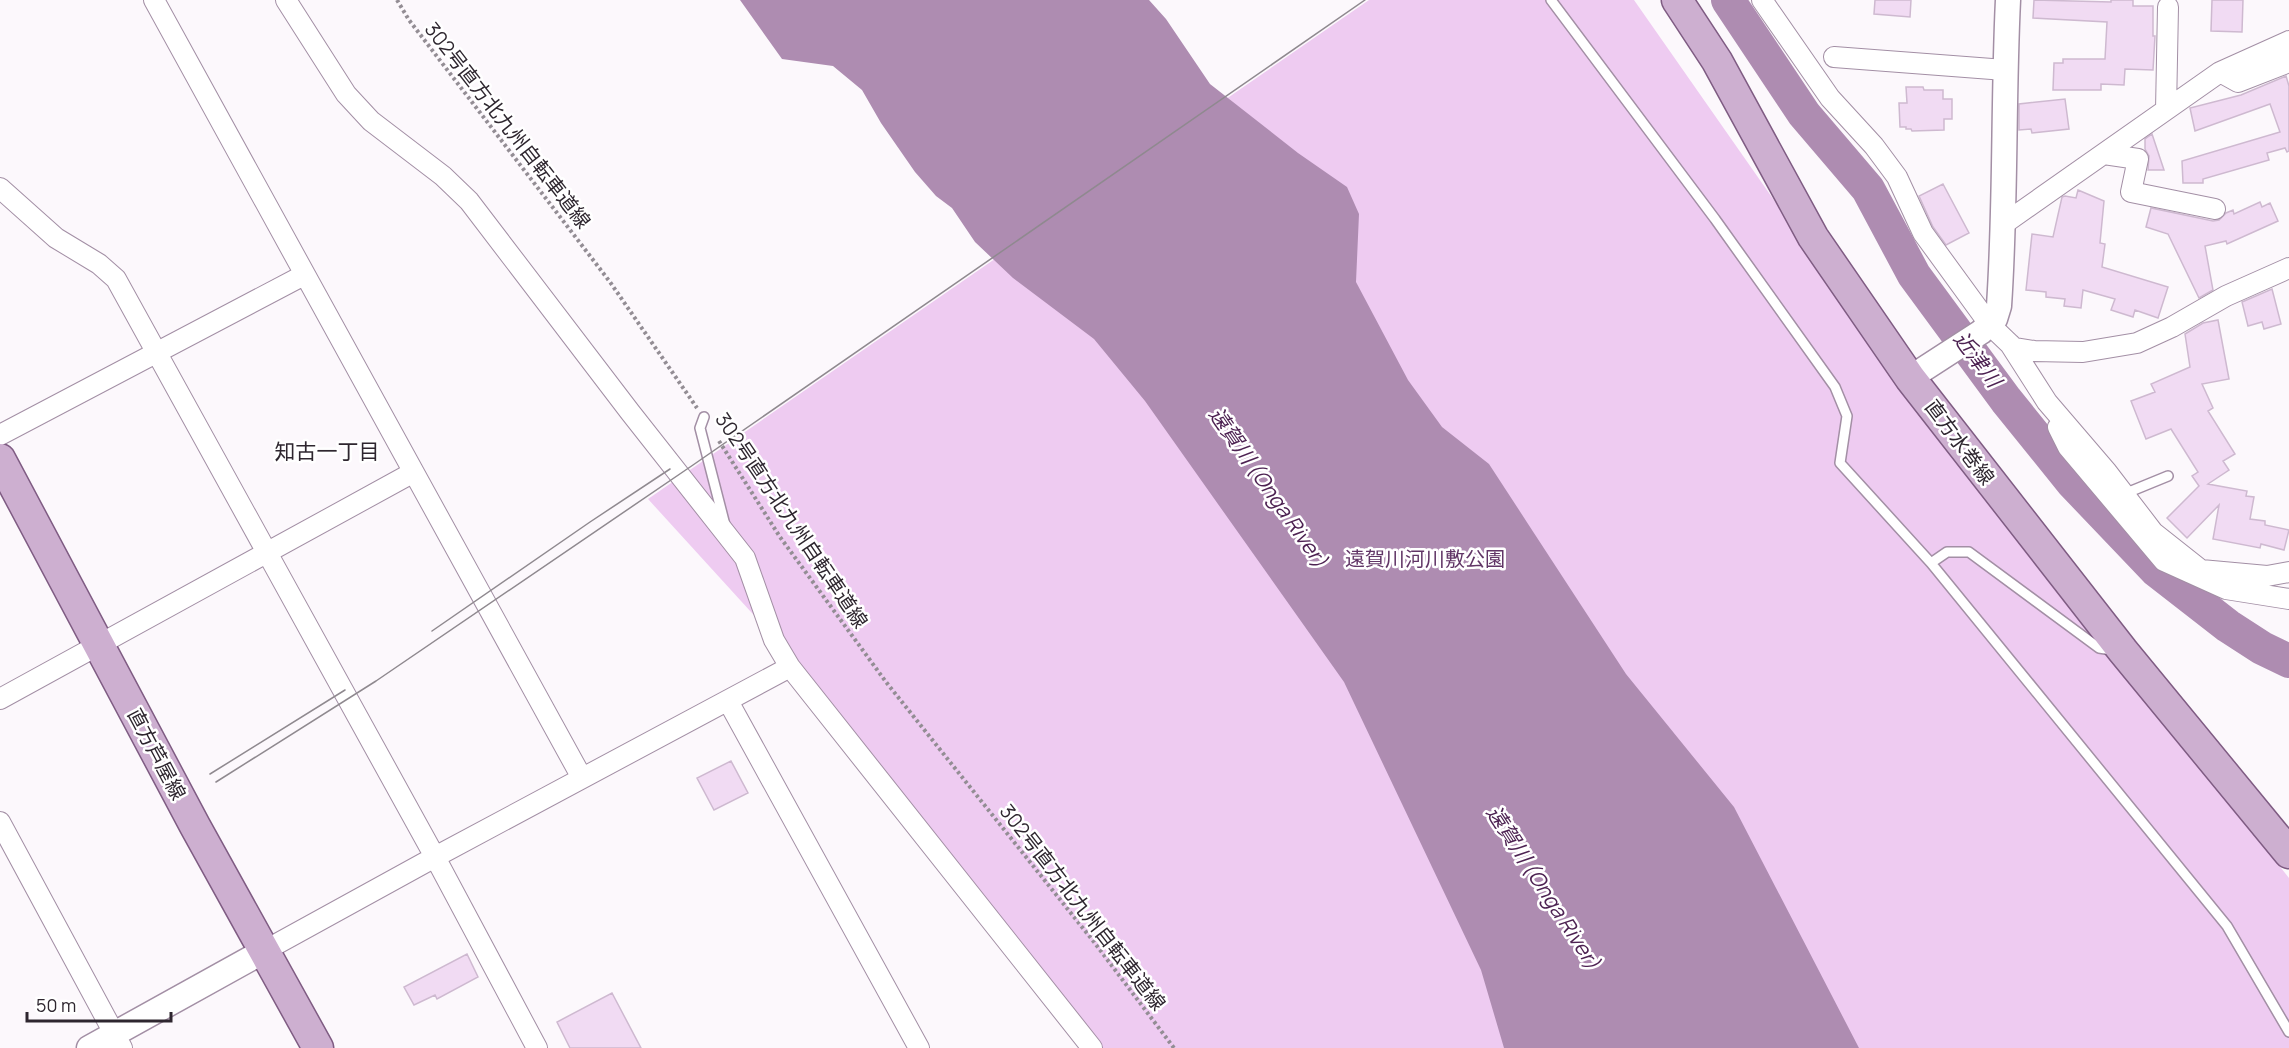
<svg xmlns="http://www.w3.org/2000/svg" width="2289" height="1048" font-family="Manrope,'Noto Sans JP',sans-serif">
<rect width="100%" height="100%" fill="#fcf8fc"/>
<path fill="#eecbf1" d="M1369 0H1634L1904 386 2115 659 2289 878V1048H1102L813 680 648 499Z"/>
<path fill="#ae8cb1" d="M740 0H1149L1166 19 1210 84 1298 153 1347 187 1359 214 1356 282 1408 380 1442 427 1489 464 1626 674 1734 807 1859 1048H1504L1481 970 1344 682 1145 401 1094 339 1013 278 975 242 952 208 936 196 915 172 881 123 862 90 833 66 782 59Z"/>
<g fill="none" stroke-linecap="round" stroke-linejoin="round">
<path stroke="#ae8cb1" stroke-width="34" d="M1728 0 1804 114 1868 189 1914 275 2006 400 2073 483 2156 570 2228 626 2262 648 2289 661"/>
</g>
<path fill="#f1dbf3" stroke="#ceb9d0" stroke-width="1.5" d="M1875 0H1911L1910 17 1874 14Z
M2034 0 2111 2V0H2133V6H2153V36H2155L2153 70 2125 69 2124 85 2101 84V90H2053L2054 63H2063V59H2105L2107 22 2033 18Z
M2212 0H2243L2242 32 2211 31Z
M2286 76 2289 86V151L2287 152 2285 148 2267 153 2269 160 2203 179V183H2183L2182 161 2280 132 2270 104 2195 131 2190 108 2241 95Z
M1906 87H1923L1924 90H1943V99H1952V119H1944V130L1912 131 1911 129H1906V127H1900L1899 103H1907Z
M2065 99 2069 129 2032 133 2031 129 2019 130V104Z
M2152 134 2164 170H2148L2149 156 2145 149V139Z
M1943 184 1969 233 1946 245 1933 227 1919 196Z
M2078 190 2104 201 2100 243 2105 244 2102 267 2168 287 2158 318 2135 310 2133 317 2111 310 2115 299 2083 290 2081 308 2064 306 2065 299 2046 297V292L2026 290 2032 234 2053 237 2062 197 2065 196 2076 198Z
M2260 202 2262 207 2270 203 2278 221 2227 244 2226 241 2205 246 2213 290 2199 298 2168 234 2146 227 2151 208 2213 221 2219 220 2226 213 2233 210 2234 214Z
M2272 289 2281 324 2264 329 2262 322 2248 326 2242 302Z
M2218 320 2229 379 2202 384 2213 408 2208 411 2235 454 2223 461 2229 470 2208 484 2247 491 2246 496 2254 497 2250 519 2265 521V525L2289 530 2284 550 2261 544 2260 548 2213 539 2219 505 2187 538 2167 518 2199 486 2192 476 2198 472 2171 429 2146 439 2131 401 2155 392 2151 384 2190 367 2185 334 2203 323Z
M731 761 748 793 714 810 697 778Z
M467 954 478 977 437 999 435 995 414 1005 404 987Z
M612 993 641 1048H570L557 1022Z"/>
<g fill="none" stroke-linecap="round" stroke-linejoin="round">
<g stroke="#a38fa5" stroke-width="12">
<path id="service" d="M1551 0 1715 219 1835 387 1847 416 1840 463 1931 563 2227 926 2289 1032
M704 417 700 428 725 525
M2124 494 2168 476
M1931 563 1947 552H1969L2099 648 2112 650"/>
</g>
<g stroke="#a38fa5" stroke-width="22">
<path id="minor" d="M154 0 582 778
M286 0 346 94 371 121 443 176 469 201 630 412 745 558 774 640 790 667 1092 1048
M1762 0 1830 98 1874 146 1897 177 1923 233 1990 325 2014 348 2034 351 2083 352 2137 343 2172 327 2226 296 2289 268
M1834 57 2005 70
M2220 72 2238 82 2289 62
M2166 110 2168 7
M2104 154 2138 159 2131 192 2215 209
M0 188 56 238 99 264 116 279 435 857 537 1048
M2005 223 2220 72 2289 41
M2010 344 2047 402 2107 472 2153 532 2201 570 2267 576 2289 572
M2058 427 2068 447 2164 561 2226 589 2289 599
M0 435 304 275
M0 699 412 473
M728 701 919 1048
M0 822 122 1048
M264 951 435 857 790 667"/>
</g>
<g stroke="#a38fa5" stroke-width="27">
<path id="tertiary" d="M1910 378 1981 332 1995 319 1999 306C2006 204 2003 102 2008 0
M89 1048 264 951"/>
</g>
<g stroke="#7f5c83" stroke-width="33">
<path id="primary" d="M1677 0 1717 61 1813 237 1910 378 2123 651 2289 853
M0 459 195 826 318 1048"/>
</g>
<path stroke="#938d94" stroke-width="4" stroke-dasharray="3 3" stroke-linecap="butt" d="M397 0 409 20 610 282 697 408
M719 441 780 537 886 682 1094 942 1174 1048"/>
<use href="#service" stroke="#fff" stroke-width="9"/>
<use href="#minor" stroke="#fff" stroke-width="20"/>
<use href="#tertiary" stroke="#fff" stroke-width="24"/>
<use href="#primary" stroke="#cdafd0" stroke-width="30"/>
<path stroke="#8f898f" stroke-width="1.5" d="M432 631 590 522 670 469
M210 774 345 690
M216 782 376 681 693 465 1365 0"/>
</g>
<g text-anchor="middle" dominant-baseline="central" stroke-width="5" stroke-linejoin="round" paint-order="stroke">
<g font-size="20" fill="#2e262f" stroke="#fff">
<text transform="translate(508 125) rotate(52)">302号直方北九州自転車道線</text>
<text transform="translate(1960 442) rotate(53)">直方水巻線</text>
<text transform="translate(792 520) rotate(56)">302号直方北九州自転車道線</text>
<text transform="translate(157 754) rotate(62)">直方芦屋線</text>
<text transform="translate(1083 907) rotate(52)">302号直方北九州自転車道線</text>
</g>
<g font-size="20" fill="#613566" stroke="#fff">
<text x="1425" y="558">遠賀川河川敷公園</text>
</g>
<g font-size="21" font-style="italic" fill="#4d2252" stroke="#fff">
<text transform="translate(1978 359) rotate(53)">近津川</text>
<text transform="translate(1269 487) rotate(55)">遠賀川 (Onga River)</text>
<text transform="translate(1544 887) rotate(57)">遠賀川 (Onga River)</text>
</g>
<g font-size="21" fill="#2e262f" stroke="#fff">
<text x="327" y="451">知古一丁目</text>
</g>
</g>
<path d="M27 1012v9h144v-9" fill="none" stroke="#2e262f" stroke-width="3"/>
<text x="36" y="1012" font-size="18" fill="#2e262f" stroke="#ffffff" stroke-width="4.5" paint-order="stroke">50 m</text>
</svg>
